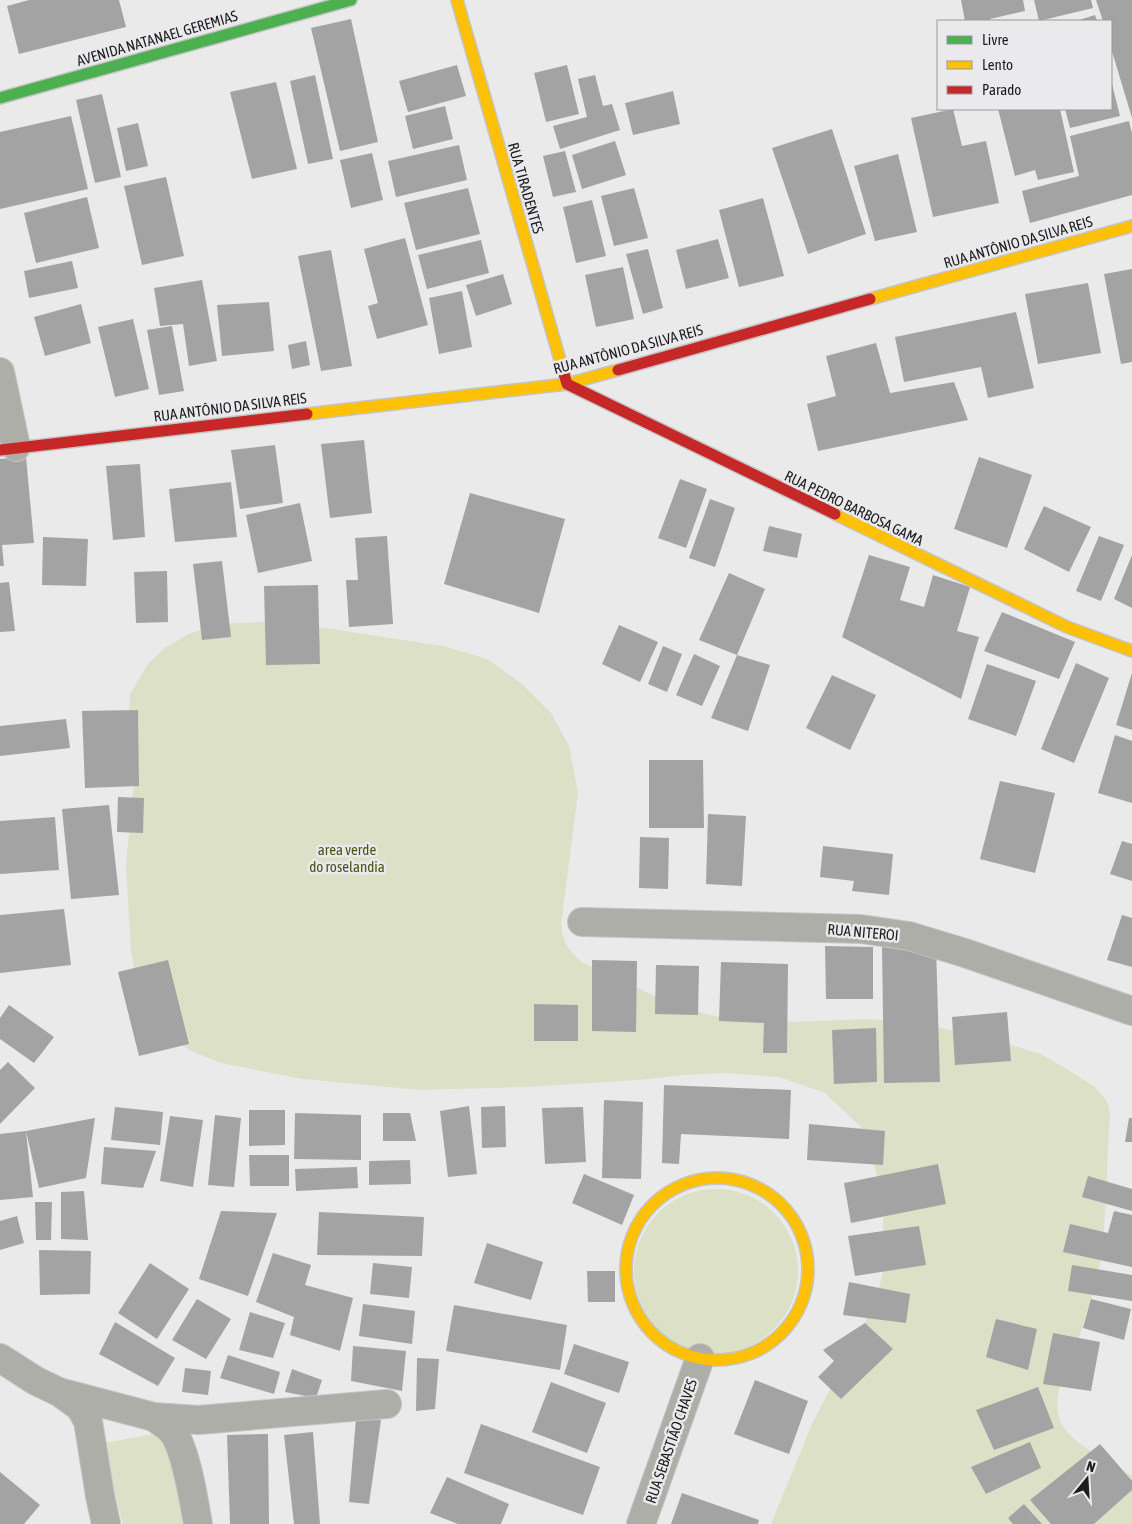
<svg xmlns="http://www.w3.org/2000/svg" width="1132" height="1524" font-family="'Asap Condensed',sans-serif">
<rect width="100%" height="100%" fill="#eaeaeb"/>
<path fill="#dce0c6" d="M261 622 312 626 443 646 487 659 522 684 551 713 569 746 578 793 561 925C563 942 569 952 582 962L668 1002 709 1015 764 1023 868 1019 919 1023 998 1041 1041 1054 1070 1071 1095 1087 1103 1096 1108 1104 1110 1116C1108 1144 1107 1172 1106 1199 1104 1222 1104 1245 1099 1268 1095 1287 1089 1307 1083 1326 1074 1354 1049 1391 1060 1421 1069 1443 1112 1463 1132 1476V1524H771L812 1424 875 1303 883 1272V1206L877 1175 861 1127 825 1093 779 1077 727 1073 683 1075 639 1080 526 1087 420 1090 303 1079 221 1063 189 1050 162 1029 140 996 131 951 126 865 134 782 128 738 130 694 148 664 166 647 189 634 217 624Z
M634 1271a82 82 0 1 1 164 0a82 82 0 1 1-164 0Z
M168 1431 191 1524H123L101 1444Z"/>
<path fill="#a3a3a4" d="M29 0H119L126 27 19 54 7 6Z
M961 0H1023L1025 11 990 19 991 21H965Z
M1034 0H1091L1093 8 1039 21Z
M1096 0H1132V118L1111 48V21H1103Z
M1095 15 1097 21H1076Z
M351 19 378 142 340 151 311 28Z
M457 65 466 96 408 112 399 81Z
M567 65 579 114 546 122 534 73Z
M315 75 333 159 308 164 290 81Z
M595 75 603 106 612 104 620 130 560 149 553 126 587 117 578 79Z
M1111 80 1120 116 1070 128 1065 109H1111Z
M276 82 297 169 252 179 230 92Z
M673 91 680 124 633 135 625 103Z
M102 94 121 177 95 183 76 100Z
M445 106 453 139 413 149 405 116Z
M953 109 962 146 986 141 999 203 933 217 911 118Z
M998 109H1060L1074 172 1038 180 1035 170 1015 176Z
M71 116 88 189 0 209V132Z
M1129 121 1132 133V195L1030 223 1022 191 1079 176 1070 136Z
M138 123 148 166 126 171 117 128Z
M832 129 866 234 808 254 772 148Z
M615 141 626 175 582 189 572 155Z
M459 145 467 180 396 197 388 161Z
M565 151 576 192 553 197 543 156Z
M372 153 383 200 351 208 340 160Z
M898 154 917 232 875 241 854 166Z
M166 177 184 256 142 265 124 186Z
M468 188 480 234 416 250 404 203Z
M634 188 648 238 614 246 601 196Z
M87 197 99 248 36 263 24 213Z
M763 198 784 276 739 287 719 210Z
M592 200 606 256 576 263 563 207Z
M405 238 428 325 377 339 368 306 378 303 364 249Z
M718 239 729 278 686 289 676 250Z
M481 240 489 273 427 289 418 255Z
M648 249 663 308 643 314 626 254Z
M331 250 352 366 321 371 298 256Z
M72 261 78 288 29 298 24 271Z
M623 267 634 319 596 327 585 275Z
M1132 269V362L1121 364 1104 274Z
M503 274 512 304 476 316 466 285Z
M202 280 217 361 189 366 183 324 160 326 154 288Z
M1088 283 1101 353 1038 364 1025 294Z
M462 291 472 347 439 354 429 298Z
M269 302 274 351 222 356 217 305Z
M81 304 91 343 45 356 34 317Z
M1016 312 1034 388 988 398 981 367 904 382 895 337Z
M133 319 149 389 115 397 98 327Z
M172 326 184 391 159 395 147 330Z
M306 341 310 365 292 369 288 345Z
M876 343 890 393 954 382 968 420 818 451 807 404 836 396 826 356Z
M364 440 372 513 330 518 321 444Z
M275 445 283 503 240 509 231 450Z
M26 457 34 543 2 545 4 566H0V459Z
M979 457 1032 475 1007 548 954 529Z
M140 464 145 537 113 540 106 466Z
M680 479 707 489 686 548 658 538Z
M231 482 237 537 175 542 169 489Z
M470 493 565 519 539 613 444 584Z
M710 499 735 508 715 567 689 558Z
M300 503 312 561 258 573 246 515Z
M1044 506 1091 527 1069 572 1024 549Z
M769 526 802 534 797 558 763 551Z
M387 536 393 624 349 627 346 580H358L355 538Z
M1099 536 1124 545 1101 601 1076 591Z
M43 537 88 539 86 586 42 585Z
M869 555 910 567 900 600 924 607 933 575 970 587 957 631 979 637 961 699 842 637Z
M1132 555V608L1114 599Z
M222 561 231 637 202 640 193 564Z
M167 571 168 622 136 623 134 572Z
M729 573 765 589 737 655 699 640Z
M9 582 15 631 0 632V583Z
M318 585 320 664 266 665 264 586Z
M1002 612 1075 642 1059 679 984 651Z
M619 625 658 642 640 682 602 664Z
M663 646 682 654 667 692 648 684Z
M694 654 720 666 702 706 676 695Z
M737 655 770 665 748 731 711 718Z
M1076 663 1109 678 1074 763 1041 749Z
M987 664 1036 681 1016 736 968 719Z
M1132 673V730L1116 725Z
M832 675 876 695 850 750 806 728Z
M138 710 139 786 85 788 82 711Z
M66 719 70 748 0 756V726Z
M1115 735 1132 741V803L1098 793Z
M649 760H703L704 828H649Z
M1000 781 1055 793 1035 873 980 859Z
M118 797 144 798 143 833 117 832Z
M109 805 119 895 71 899 62 809Z
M708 814 746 816 742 886 706 884Z
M55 817 59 870 0 874V821Z
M640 837 669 838 668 889 639 888Z
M1122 841 1132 844V881L1110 874Z
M823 846 893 854 889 895 852 891 854 881 820 877Z
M64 909 71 965 0 973V915Z
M1122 915 1132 918V967L1107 960Z
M825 946 873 947V999H826Z
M882 947H936L940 1082 884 1083Z
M168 960 189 1044 139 1056 118 972Z
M592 960 637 961 636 1032 592 1031Z
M721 962 788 964 787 1053H763L764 1023 719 1021Z
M656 965 699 966 698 1015 655 1014Z
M534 1004 578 1005V1041H534Z
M9 1005 54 1037 34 1063 0 1039V1018Z
M1007 1012 1011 1061 955 1065 952 1017Z
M876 1028 877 1082 834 1084 832 1030Z
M8 1062 35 1088 0 1124V1070Z
M664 1085 791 1090 789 1139 681 1134 679 1164 662 1163Z
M604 1100 643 1102 641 1179 602 1178Z
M469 1106 477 1174 448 1177 440 1111Z
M505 1106 506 1147 482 1148 481 1107Z
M115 1107 163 1112 160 1145 111 1140Z
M583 1107 586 1162 545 1164 542 1108Z
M249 1110H285V1145L249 1146Z
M295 1113 361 1115V1160L294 1159Z
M383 1113H410L416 1141H383Z
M215 1115 241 1118 234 1187 208 1185Z
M170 1116 203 1120 193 1187 160 1181Z
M95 1118 86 1178 39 1188 26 1131 33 1197 0 1200V1134L26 1131Z
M1129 1118H1132V1142H1125Z
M809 1124 885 1131 883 1165 807 1160Z
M104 1147 156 1151 143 1188 101 1184Z
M249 1155H289V1186H250Z
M410 1160 411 1184 369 1185V1161Z
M938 1164 946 1204 851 1223 844 1183Z
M357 1167 358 1188 296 1191 295 1169Z
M584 1174 634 1195 622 1225 572 1203Z
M1088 1176 1132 1189V1211L1082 1197Z
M84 1191 88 1240 61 1239V1192Z
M35 1202H52L51 1240H36Z
M221 1211 277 1213 248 1296 199 1279Z
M1114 1211 1132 1215V1267L1063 1252 1070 1224 1108 1233Z
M319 1212 424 1217 422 1256 317 1255Z
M17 1216 24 1243 0 1250V1221Z
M919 1226 926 1265 855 1276 848 1236Z
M487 1243 543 1262 531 1300 474 1283Z
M39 1250 91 1251 90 1294 40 1295Z
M273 1253 311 1265 305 1285 353 1298 340 1351 290 1335 294 1317 256 1302Z
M150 1263 189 1289 157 1339 118 1313Z
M373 1263 412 1267 409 1298 370 1294Z
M1072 1265 1132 1275V1301L1068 1291Z
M587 1271H615V1302H588Z
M849 1282 910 1294 906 1323 843 1315Z
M197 1299 231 1319 206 1359 172 1340Z
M1091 1299 1131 1309 1124 1340 1083 1328Z
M363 1304 415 1311 412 1344 359 1336Z
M454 1305 567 1325 560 1370 446 1351Z
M250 1312 285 1323 273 1358 239 1350Z
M996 1319 1037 1329 1028 1370 986 1357Z
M115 1322 175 1358 158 1386 99 1354Z
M865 1323 893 1349 841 1399 818 1377 834 1361 823 1350Z
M1053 1333 1100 1342 1091 1391 1043 1384Z
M574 1344 629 1362 619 1393 564 1374Z
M353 1346 406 1351 402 1391 351 1381Z
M228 1355 280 1372 274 1394 220 1378Z
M417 1358 439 1359 435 1409 416 1411Z
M185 1368 211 1371 208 1395 182 1392Z
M292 1369 322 1380 316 1398 285 1392Z
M755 1380 808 1401 789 1454 734 1434Z
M551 1382 606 1403 587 1453 532 1432Z
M1038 1387 1054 1428 994 1450 976 1410Z
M356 1418 381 1420 369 1504 349 1502Z
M481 1424 600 1467 583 1515 464 1473Z
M313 1432 320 1524H294L284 1435Z
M268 1434 269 1524H230L227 1435Z
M1030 1442 1041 1468 986 1494 971 1467Z
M1100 1444 1132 1481V1490L1094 1524H1051L1030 1500Z
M0 1472 40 1505 24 1524H0Z
M447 1477 509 1504 501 1524H458L430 1513Z
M682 1493 759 1520 758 1524H671Z
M1024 1504 1042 1524H1013L1008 1518Z"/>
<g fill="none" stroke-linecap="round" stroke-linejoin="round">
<g stroke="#c5c5c6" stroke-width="30">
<path id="street" d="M0 372 16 447
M582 922 861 929 909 936 965 953 1132 1011
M0 1358 36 1381 59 1392 154 1417 199 1420 387 1404
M62 1394 80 1407 88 1421 100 1496 106 1524
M154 1417C161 1422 168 1426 173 1432 186 1450 194 1501 198 1524
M641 1524 700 1358"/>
</g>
<g stroke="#c5c5c6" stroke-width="14">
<path id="fast" d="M0 98 351 0"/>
</g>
<g stroke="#c5c5c6" stroke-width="14">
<path id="slow" d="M457 0 562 367
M870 299 1132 226
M307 414 567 384 618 370
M835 514 1067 627 1132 651
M626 1269a91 91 0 1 1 182 0a91 91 0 1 1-182 0Z"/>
</g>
<g stroke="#c5c5c6" stroke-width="14">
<path id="jam" d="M562 367 567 384 835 514
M618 370 870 299
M0 450 307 414"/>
</g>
<use href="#street" stroke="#acaea7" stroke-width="28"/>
<use href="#fast" stroke="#4caf50" stroke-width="11"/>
<use href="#slow" stroke="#ffc107" stroke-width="11"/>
<use href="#jam" stroke="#c62828" stroke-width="11"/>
</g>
<g text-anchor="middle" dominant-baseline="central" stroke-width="5" stroke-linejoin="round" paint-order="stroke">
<g font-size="15" fill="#1d1d1e" stroke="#eae9ec">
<text transform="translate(157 38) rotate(-16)">AVENIDA NATANAEL GEREMIAS</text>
<text transform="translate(526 188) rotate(74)">RUA TIRADENTES</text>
<text transform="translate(1018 242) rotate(-16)">RUA ANTÔNIO DA SILVA REIS</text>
<text transform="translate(628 349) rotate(-15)">RUA ANTÔNIO DA SILVA REIS</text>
<text transform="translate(230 407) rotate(-7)">RUA ANTÔNIO DA SILVA REIS</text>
<text transform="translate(854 508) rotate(26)">RUA PEDRO BARBOSA GAMA</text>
<text transform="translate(863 932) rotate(5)">RUA NITEROI</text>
<text transform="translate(671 1441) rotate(-71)">RUA SEBASTIÃO CHAVES</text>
</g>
<g font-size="15" fill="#4e5516" stroke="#eae9ec">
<text x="347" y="849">area verde<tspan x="347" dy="17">do roselandia</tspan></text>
</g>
</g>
<rect x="937" y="20" width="175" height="90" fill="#eae9ec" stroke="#98979a"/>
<rect x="947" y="36" width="25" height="8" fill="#4caf50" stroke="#98979a"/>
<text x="982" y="45" font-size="15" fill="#1d1d1e">Livre</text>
<rect x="947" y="61" width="25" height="8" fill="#ffc107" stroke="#98979a"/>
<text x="982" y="70" font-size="15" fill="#1d1d1e">Lento</text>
<rect x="947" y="86" width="25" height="8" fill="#c62828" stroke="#98979a"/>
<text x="982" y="95" font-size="15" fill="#1d1d1e">Parado</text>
<g transform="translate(1087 1479) rotate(18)" stroke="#eae9ec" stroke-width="4" paint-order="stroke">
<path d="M0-4L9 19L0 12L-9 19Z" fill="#1d1d1e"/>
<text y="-8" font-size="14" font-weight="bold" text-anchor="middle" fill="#1d1d1e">N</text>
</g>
</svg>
